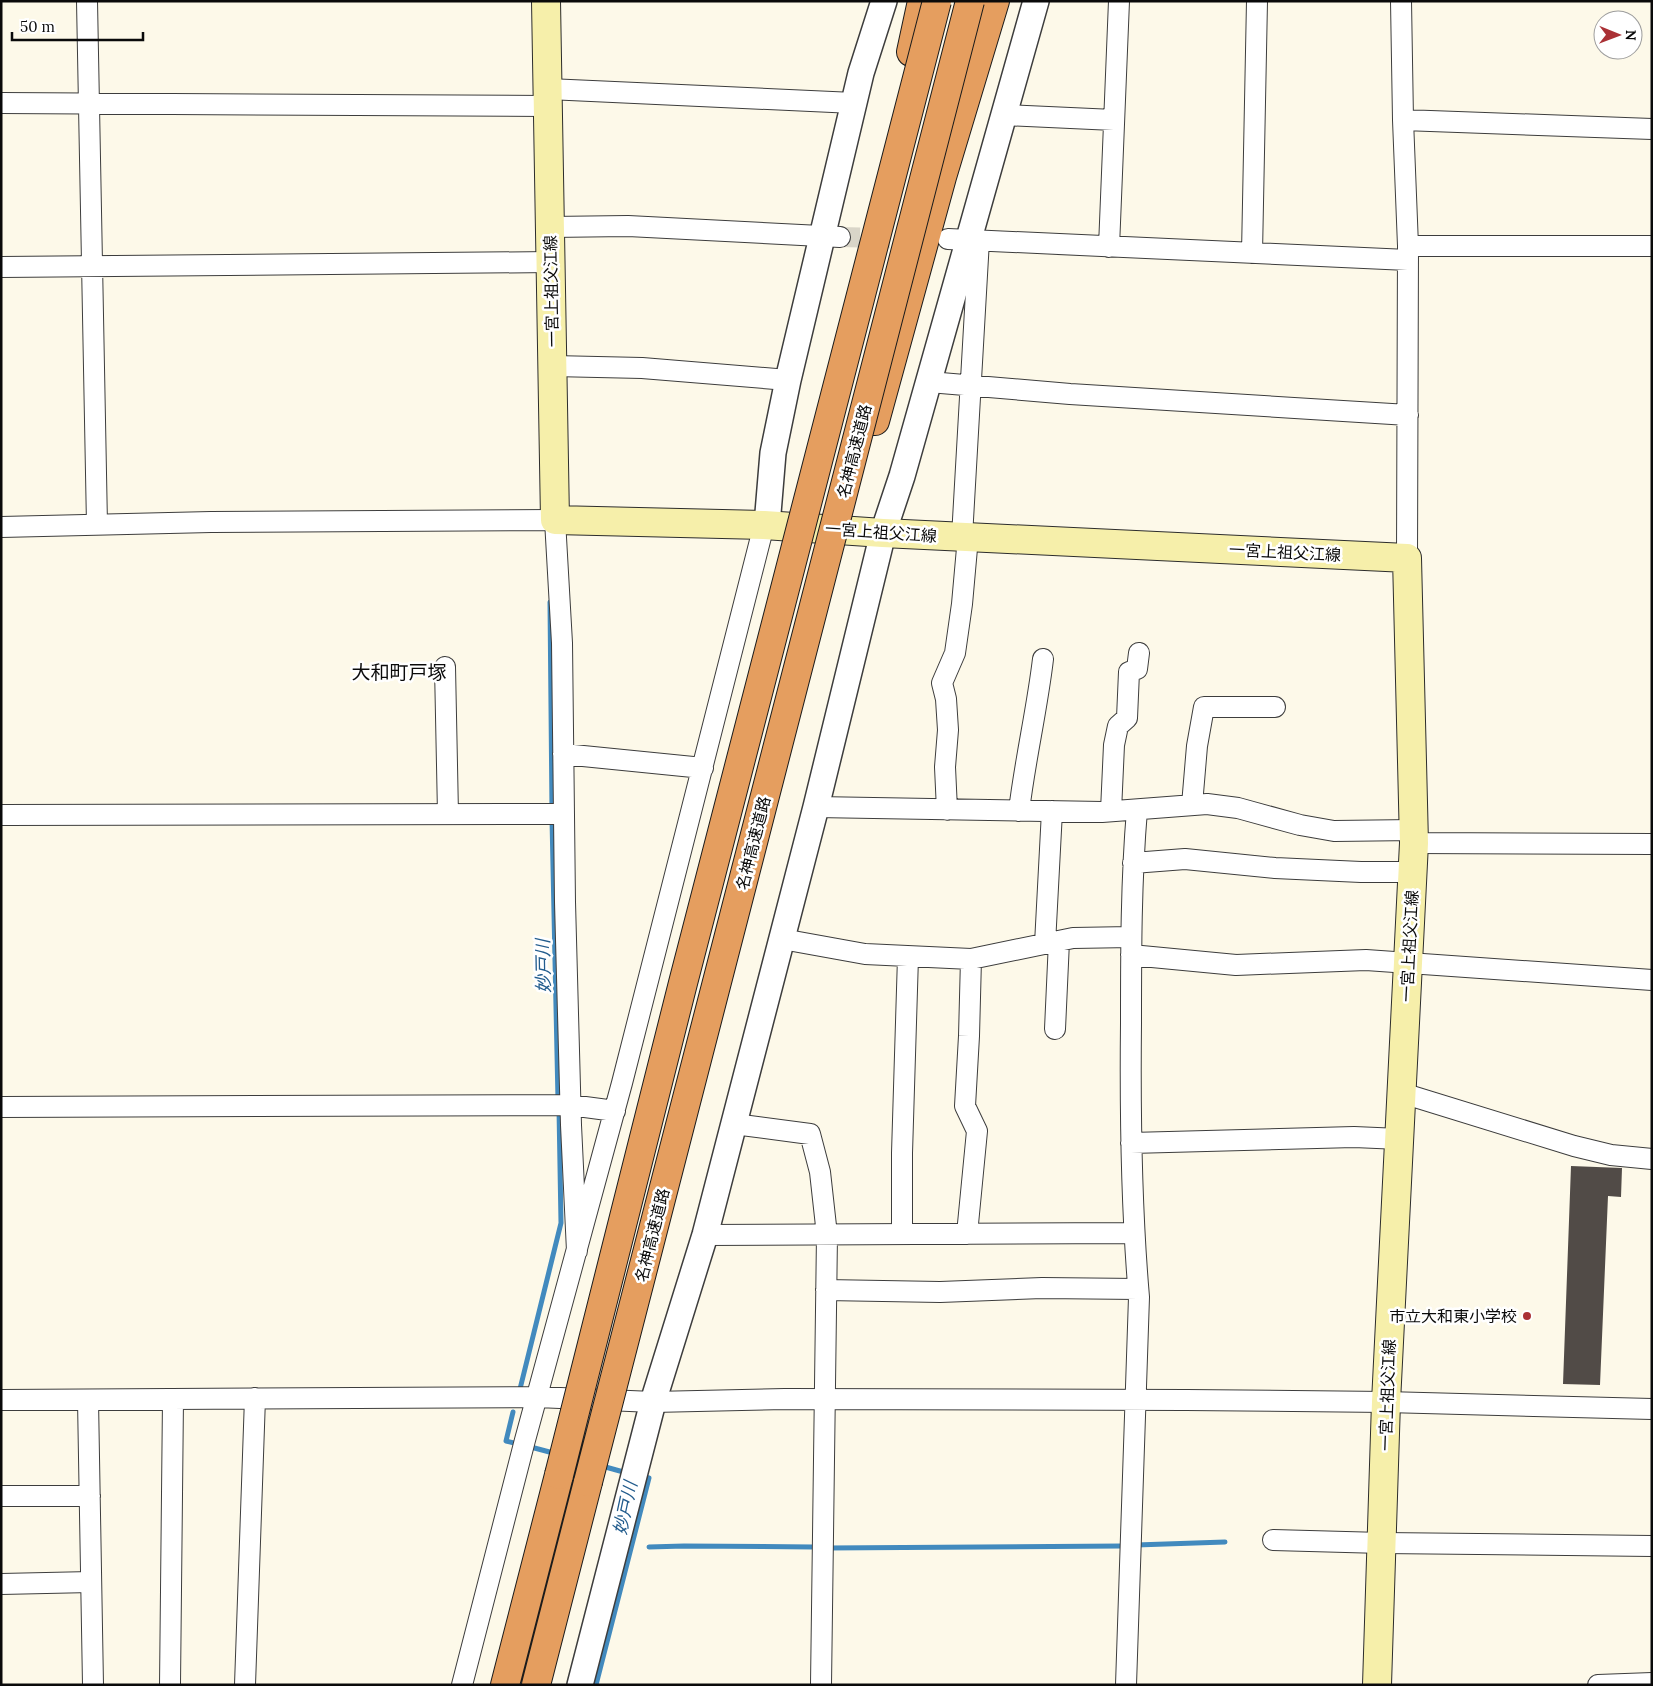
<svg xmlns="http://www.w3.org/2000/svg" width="1653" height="1686" font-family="Lora,'Noto Sans JP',serif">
<rect width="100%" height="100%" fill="#fdf9e9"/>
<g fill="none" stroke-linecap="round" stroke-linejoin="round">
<path stroke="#428abe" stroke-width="5" d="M550 602 552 811
M552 819 558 1100
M519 1393 561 1223 559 1109
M513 1412 506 1441 518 1444
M527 1446 557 1454
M602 1466 627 1473
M1136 1545 1225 1542
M649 1547 684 1546 813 1547
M827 1548 1122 1546
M596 1685 649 1478 640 1476"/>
</g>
<path fill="#514b47" d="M1571 1166 1622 1168 1621 1197 1608 1196 1600 1385 1563 1384Z"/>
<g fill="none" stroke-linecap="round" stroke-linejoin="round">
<path stroke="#d9d5c8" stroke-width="20" stroke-dasharray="20 10" stroke-linecap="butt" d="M840 237 921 239"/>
<g stroke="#3d3d3d" stroke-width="22">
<path id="minor" d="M87 1 97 525
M1401 1 1403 120 1408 246 1407 558
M548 89 854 103
M1 103 548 106
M1003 115 1114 120
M1403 120 1652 129
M550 227 628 226 840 237
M948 239 1408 260
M1408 246H1652
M1109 247 1119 1
M1252 253 1257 1
M1 267 551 262
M553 366 642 368 788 380
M929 382 1070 394 1408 415
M1 527 211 522 555 520 562 643 565 902 571 1125 577 1251
M962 537 979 240
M445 667 448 814
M563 754 703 768
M1192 805 1197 746 1204 707H1275
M816 807 1102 812 1207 804 1238 808 1300 825 1334 831 1414 830
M947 810 945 767 948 730 946 699 942 683 955 653 962 604 968 537
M1019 811C1025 760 1037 710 1043 659
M1111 811 1114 745 1118 726 1127 718 1129 672 1137 669 1139 653
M1 815 564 814
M1414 843 1652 844
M1133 863 1185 859 1275 868 1361 872H1413
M782 939 865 954 971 959 1073 938 1131 937
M1045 944 1052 811
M1131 955 1236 965 1366 960 1652 980
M1055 1029 1059 941
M1402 1093 1574 1146 1611 1155 1652 1159
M1 1107 570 1105 615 1111
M734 1124 810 1134 820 1172 827 1235 821 1685
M1131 1143 1354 1137 1400 1139
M902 1234V1153L908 957
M967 1234 977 1131 965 1106 969 1036 971 959
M705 1235 1134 1233
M826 1290 940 1292 1042 1288 1138 1289
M1 1400 537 1397 653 1402 785 1399 1186 1400 1386 1402 1652 1409
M88 1400 93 1685
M1 1496H90
M1273 1540 1382 1543 1652 1546
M1 1584 91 1582
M170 1685 173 1399
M245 1685 255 1398
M462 1685 525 1440 622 1083 764 525
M1126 1685 1139 1297C1131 1205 1130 1114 1131 1023 1131 952 1131 881 1137 810
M1598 1685 1652 1683"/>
</g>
<g stroke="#3d3d3d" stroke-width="28">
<path id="tertiary" d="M764 525 768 513 773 453 788 380 861 73 884 1
M580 1685 653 1402 705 1235 816 807 883 533 902 476 1036 1"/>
</g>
<g stroke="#2c2c2c" stroke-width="30">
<path id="secondary" d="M546 1 555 520 764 525 883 533 1407 558 1414 843 1386 1402 1377 1685"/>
</g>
<g stroke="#1b1b1b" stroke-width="30">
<path id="motorway" d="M911 52 922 1
M875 421 942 177 995 1
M505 1685 559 1475
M536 1685 588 1482"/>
</g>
<use href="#minor" stroke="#fff" stroke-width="20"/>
<use href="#tertiary" stroke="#fff" stroke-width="25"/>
<use href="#secondary" stroke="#f6efaa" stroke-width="28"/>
<use href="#motorway" stroke="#e59e5f" stroke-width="28"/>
<g stroke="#1b1b1b" stroke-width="30" stroke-linecap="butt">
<path id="motorway-bridge" d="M559 1475 683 983 937 1
M588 1482 970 1"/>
</g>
<use href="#motorway-bridge" stroke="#e59e5f" stroke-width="28"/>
</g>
<circle fill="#aa3135" stroke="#fff" stroke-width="2" cx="1527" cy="1316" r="5"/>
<g text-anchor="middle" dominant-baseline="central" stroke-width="5" stroke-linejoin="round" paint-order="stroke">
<g font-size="16" fill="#0a0a0a" stroke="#fff">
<text transform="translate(551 291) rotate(-91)">一宮上祖父江線</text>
<text transform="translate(854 451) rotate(-76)">名神高速道路</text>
<text transform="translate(881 532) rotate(4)">一宮上祖父江線</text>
<text transform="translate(1285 552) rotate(3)">一宮上祖父江線</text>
<text transform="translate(753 843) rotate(-76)">名神高速道路</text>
<text transform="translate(1409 946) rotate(-87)">一宮上祖父江線</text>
<text transform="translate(652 1235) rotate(-76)">名神高速道路</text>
<text transform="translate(1387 1395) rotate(-88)">一宮上祖父江線</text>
</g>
<g font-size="16" fill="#0a0a0a" stroke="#fff" text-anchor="end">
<text x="1517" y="1316">市立大和東小学校</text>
</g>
<g font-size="18" font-style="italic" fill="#225c8d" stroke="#fff">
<text transform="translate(543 966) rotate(-91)">妙戸川</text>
<text transform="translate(625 1508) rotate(-78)">妙戸川</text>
</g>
<g font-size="19" fill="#0a0a0a" stroke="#fff">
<text x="399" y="672">大和町戸塚</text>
</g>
</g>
<rect width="1653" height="1686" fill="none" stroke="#0a0a0a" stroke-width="5"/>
<g transform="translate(1618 35) rotate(91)"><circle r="24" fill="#ffffff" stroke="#9d9d9d"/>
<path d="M0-4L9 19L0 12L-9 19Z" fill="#aa3135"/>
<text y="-8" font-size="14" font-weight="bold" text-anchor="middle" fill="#0a0a0a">N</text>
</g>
<path d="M12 32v8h131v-8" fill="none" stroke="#0a0a0a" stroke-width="2.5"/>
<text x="20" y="32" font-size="15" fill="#0a0a0a" stroke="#ffffff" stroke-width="4" paint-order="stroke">50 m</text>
</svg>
